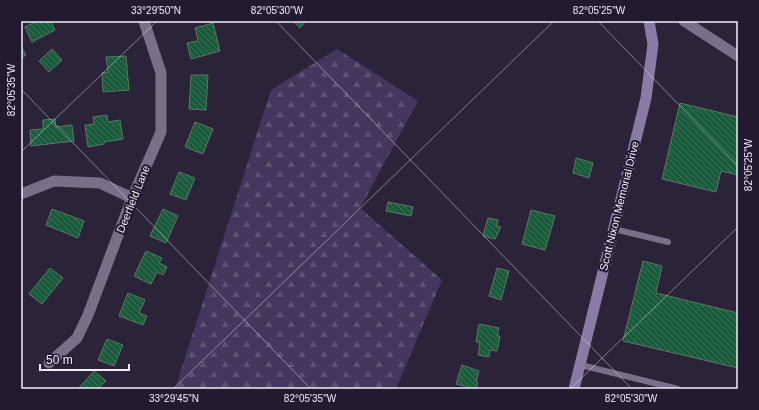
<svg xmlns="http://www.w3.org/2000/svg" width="759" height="410" font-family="Arial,sans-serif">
<defs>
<pattern id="forest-firs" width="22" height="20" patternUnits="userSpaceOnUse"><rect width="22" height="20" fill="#44365c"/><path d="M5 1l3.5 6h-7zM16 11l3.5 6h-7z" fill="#5f5374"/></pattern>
<pattern id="building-back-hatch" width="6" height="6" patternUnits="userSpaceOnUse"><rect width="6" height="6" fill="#195b3b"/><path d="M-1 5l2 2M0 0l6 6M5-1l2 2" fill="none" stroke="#3b7358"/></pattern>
</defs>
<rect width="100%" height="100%" fill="#2b2439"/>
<path fill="url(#forest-firs)" d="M337 49 418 101 360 208 442 280 396 389H175L271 90Z"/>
<path fill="url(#building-back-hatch)" stroke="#5c7666" d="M37 21H51L55 30 32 42 25 27Z
M293 21H306L300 28Z
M213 23 220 51 191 59 187 43 198 41 195 28Z
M21 47 26 55 21 59Z
M52 49 62 60 49 72 39 61Z
M126 56 129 90 103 92 102 73 108 72 106 57Z
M191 75H208L206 110 189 109Z
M680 103 738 117V175L721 171 716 192 662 179Z
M107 115 108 122 120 120 123 139 104 142V144L88 147 85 125 94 124 93 117Z
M55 119 56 127 72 125 74 141 31 146 30 130 43 129V120Z
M195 122 213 129 203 154 185 147Z
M576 158 593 163 589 178 573 173Z
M179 172 195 178 186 200 170 194Z
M388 202 413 207 411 216 386 211Z
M52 209 84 221 78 238 46 225Z
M163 209 178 216 166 243 150 236Z
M531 210 555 216 545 250 522 244Z
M488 218 498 220 497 226 501 227 495 239 483 236Z
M146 251 162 258 159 263 167 267 163 275 157 272 151 284 134 276Z
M643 261 662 266 656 293 738 313V368L623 341Z
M50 268 63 278 42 304 29 294Z
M497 268 509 271 501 300 489 296Z
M128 293 145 300 139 313 147 316 143 325 119 316Z
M479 324 499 328 497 336H500L497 351 490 350 489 357 478 355 480 343 476 342Z
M107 339 123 345 114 366 98 360Z
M462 365 479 371 476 382 478 383 476 389 456 384Z
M94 371 106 381 98 389H78Z"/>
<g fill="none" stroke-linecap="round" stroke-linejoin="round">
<path stroke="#787089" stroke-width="6" d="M614 229 668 242
M581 365 678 389"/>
<path stroke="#787089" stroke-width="11" d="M684 21 738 56
M21 194 54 181 100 183 132 198
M49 363 77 338 88 315 132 198 161 132V73L144 21"/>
<path stroke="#897ba3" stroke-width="11" d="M574 389 646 98 653 44 649 21"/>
</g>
<path fill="none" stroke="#f1ecfb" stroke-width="1" stroke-opacity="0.45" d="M276 21 632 389M598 21 738 166M21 89 311 389M21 152 157 21M173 389 554 21M570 389 738 227"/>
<g text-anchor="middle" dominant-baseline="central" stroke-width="4" stroke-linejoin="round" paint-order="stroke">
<g font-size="11" fill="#f1ecfb" stroke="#221a2f">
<text transform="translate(133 199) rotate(-68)">Deerfield Lane</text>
<text transform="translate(619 206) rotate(-76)">Scott Nixon Memorial Drive</text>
</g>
</g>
<rect width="759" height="410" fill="none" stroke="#221a2f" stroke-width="44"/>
<path d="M40 364v6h89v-6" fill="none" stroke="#f1ecfb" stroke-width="2"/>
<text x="46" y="364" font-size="12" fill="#f1ecfb" stroke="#221a2f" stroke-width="3" paint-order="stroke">50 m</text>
<rect x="22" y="22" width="715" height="366" fill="none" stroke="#f1ecfb" stroke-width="1.5"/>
<g font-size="10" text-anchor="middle" fill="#f1ecfb">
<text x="156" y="14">33°29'50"N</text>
<text x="277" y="14">82°05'30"W</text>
<text x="599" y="14">82°05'25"W</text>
<text transform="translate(11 90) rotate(-90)" y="4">82°05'35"W</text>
<text transform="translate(748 165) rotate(-90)" y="4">82°05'25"W</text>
<text x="174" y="402">33°29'45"N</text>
<text x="310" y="402">82°05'35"W</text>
<text x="631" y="402">82°05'30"W</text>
</g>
</svg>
